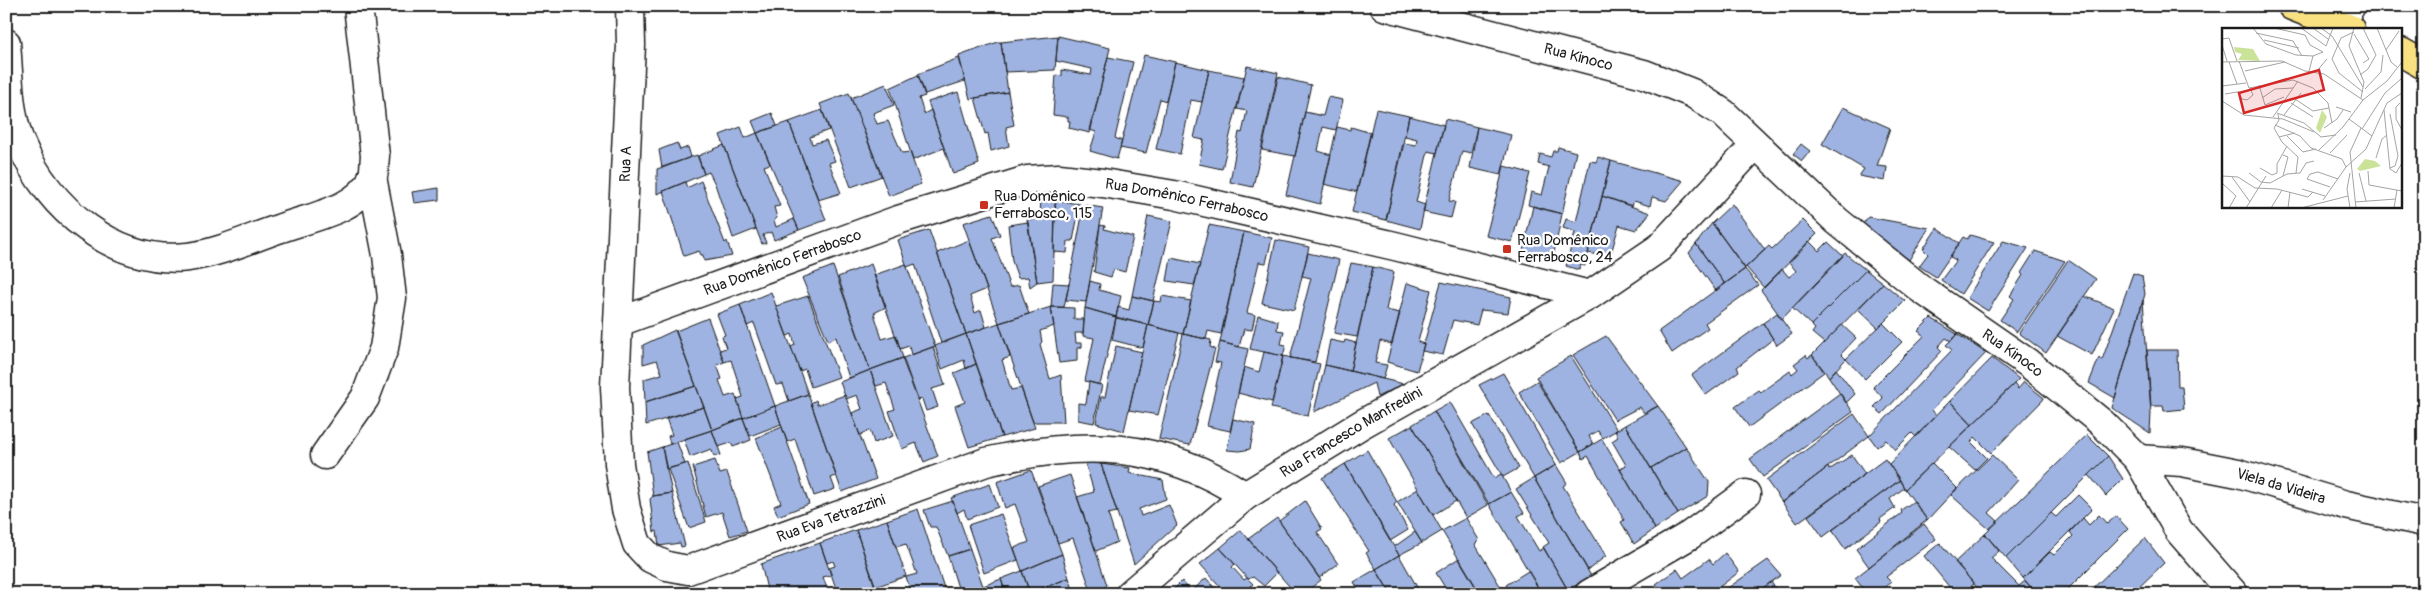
<svg xmlns="http://www.w3.org/2000/svg" width="2430" height="600" font-family="Pangolin,sans-serif">
<rect width="100%" height="100%" fill="#fff"/>
<filter id="ink" filterUnits="userSpaceOnUse"><feTurbulence type="fractalNoise" baseFrequency=".02" numOctaves="2"/><feDisplacementMap in="SourceGraphic" scale="10" xChannelSelector="R" yChannelSelector="G"/><feConvolveMatrix kernelMatrix="1 2 1 2 8 2 1 2 1" color-interpolation-filters="sRGB"/></filter>
<g filter="url(#ink)">
<path fill="#9eb3e1" stroke="#1c1c1c" d="M1058 36 1110 48 1090 133 1069 128 1070 121H1068V117L1053 115 1056 75 1062 76V70L1091 75 1092 69 1056 61Z
M1058 36 1055 70 1005 72 1001 42Z
M998 42H1001L1008 92 970 99 959 56Z
M1144 55 1175 62 1166 101 1160 99 1146 153 1120 148Z
M1108 57 1133 62 1115 138 1122 141 1117 159 1090 151 1096 132 1090 130Z
M959 58 965 81 925 94 918 74Z
M1175 62 1209 70 1202 102 1191 100 1180 154 1156 149Z
M1247 66 1278 73 1253 187 1230 182 1239 132 1242 133 1247 111 1237 109Z
M1209 70 1244 77 1222 169 1199 164 1204 140 1194 138Z
M918 75 925 96 919 98 924 114 931 110 944 148 913 160 890 88Z
M1278 77 1311 85 1295 156 1262 150Z
M886 84 894 105 873 113 877 124 888 121 902 153 910 152 921 184 889 196 851 98Z
M958 92 979 164 953 174 928 102Z
M1008 92 1014 125 1006 127 1009 146 991 151 988 133 985 134 975 98Z
M849 93 882 176 851 187 820 104Z
M1328 97 1343 100 1336 130 1323 127 1318 151 1331 155 1320 204 1286 195 1305 112 1323 116Z
M1843 107 1890 128 1877 166 1887 167 1885 181 1859 176 1864 169 1822 144Z
M1376 109 1409 116 1386 220 1352 212Z
M822 110 829 130 810 137 812 144 826 140 835 161 829 163 841 193 818 200 789 122Z
M772 113 777 126 757 133 752 121Z
M1409 116 1444 125 1437 153 1428 151 1416 202 1425 205 1420 229 1386 220 1404 143 1416 145 1417 139 1405 136Z
M1445 119 1477 127 1471 153 1462 151 1449 201 1455 202 1451 218 1423 212Z
M789 122 826 220 799 230 757 133Z
M741 127 745 138 757 133 770 164 764 166 780 206 774 207 777 218 774 220 776 227 794 219 799 230 774 240 771 232 763 235 766 243 762 244 720 135Z
M1337 127 1350 130 1351 127 1371 133 1357 192 1324 184Z
M1477 127 1511 135 1501 175 1470 168Z
M677 143 680 150 688 147 691 157 662 168 659 150Z
M1801 144 1810 151 1802 161 1793 154Z
M724 145 756 229 733 238 715 184 709 172 704 174 698 156Z
M1558 147 1576 152 1562 214 1528 205 1531 192 1542 195 1549 167 1538 164 1540 154 1551 157 1553 151H1557Z
M697 155 704 174 657 194V169Z
M1598 157 1611 161 1585 266 1581 265 1579 270 1566 266 1575 232 1563 228 1566 219 1576 222 1590 161 1596 162Z
M1611 161 1681 180 1683 181 1666 201 1652 197 1650 206 1634 201 1632 206 1602 196Z
M1504 166 1530 173 1512 242 1486 236Z
M701 181 725 243 727 241 732 256 704 261 703 255H701L699 251 684 256 663 191 685 182 687 188Z
M439 188V200L414 203 412 192Z
M1056 194 1053 280 1037 282 1027 220 1040 217 1041 195Z
M1602 196 1650 213 1636 230 1619 225 1610 257 1588 253Z
M1055 200 1080 204 1073 241H1068L1067 253 1054 252Z
M1732 204 1765 250 1745 268 1712 223Z
M1084 205 1103 208 1086 302 1066 300Z
M1533 206 1562 214 1553 258 1523 251Z
M992 214 1000 235 992 238 1010 287 1019 285 1029 314 999 323 963 223Z
M1148 216 1172 221 1153 301 1132 296Z
M1868 217 1929 228 1909 260 1862 225Z
M1803 220 1817 234 1764 288 1746 267 1769 246 1772 249Z
M1028 222 1037 282 1030 287 1028 277 1018 278 1012 261 1008 225Z
M1712 223 1745 269 1725 284 1696 244Z
M1100 225 1105 226 1104 229 1133 237 1125 272 1114 269 1111 277 1094 272Z
M1209 225 1244 232 1221 334 1208 331 1206 339 1183 334Z
M1937 228 1959 243 1936 277 1919 266 1928 254 1923 249Z
M929 230 966 334 941 343 915 264 907 267 898 240Z
M1244 232 1272 238 1266 263 1259 262 1247 313 1255 315 1252 330 1244 329 1239 347 1220 342Z
M1970 235 1994 242 1961 294 1941 280 1956 260 1950 257 1959 243 1963 237 1967 239Z
M969 240 987 289 970 296 975 313 981 310 986 327 966 334 937 253Z
M1276 240 1309 247 1294 310 1262 303Z
M1809 241 1819 251 1828 242 1843 256 1782 319 1761 290 1782 269 1789 277 1796 271 1789 262Z
M2003 241 2028 248 1988 311 1967 298Z
M1696 244 1725 284 1716 291 1689 253Z
M2035 251 2065 261 2017 332 2000 320 2014 299 2010 296 2023 275 2021 273Z
M1308 253 1339 260 1315 362 1290 358 1311 278 1302 276Z
M1845 253 1866 270 1811 325 1792 308Z
M1171 258 1200 264 1194 285 1167 281Z
M2068 260 2096 279 2046 353 2019 333Z
M1351 263 1373 267 1357 337 1334 333Z
M871 264 886 307 874 313 882 339 896 335 903 358 870 370 838 277Z
M906 264 935 346 911 355 909 346 900 349 874 275Z
M833 266 870 370 849 378 836 337 828 341 802 278Z
M1373 267 1394 272 1386 310 1400 313 1392 344 1380 341 1375 363 1387 365 1383 379 1350 371Z
M1745 269 1758 285 1705 323 1708 328 1672 353 1659 331Z
M1866 270 1883 283 1824 343 1812 333 1815 329 1811 325Z
M2133 273 2142 276 2145 294 2115 398 2089 383 2099 358 2102 360Z
M1090 281 1100 284 1099 290 1121 296 1116 317 1085 308Z
M1441 282 1511 297 1508 313 1481 310 1477 325 1453 320 1443 355 1422 351Z
M1053 283 1069 284 1064 307H1051Z
M1407 283 1431 290 1418 342 1424 344 1417 371 1387 362Z
M1883 283 1905 301 1878 328 1858 309Z
M771 292 808 394 789 401 783 384 776 385 754 323 747 326 740 305Z
M808 296 839 377 811 387 805 369 800 371 791 347 795 345 792 334 787 336 776 306Z
M1132 296 1154 301 1148 325 1116 317 1118 307 1129 310Z
M1162 296 1191 301 1183 334 1148 325 1154 301 1161 302Z
M2084 296 2114 308 2092 355 2057 336Z
M2143 300 2151 413 2150 433 2112 408Z
M740 305 775 406 743 418 737 399 743 397 731 360 724 362 720 350 726 348 722 336 725 335 717 314Z
M1051 307 1054 326 1040 331 1042 342 1040 344 1050 379 1061 375 1064 422H1033L999 323Z
M1051 307 1074 308V319H1084L1083 333H1075L1076 343H1082V347L1077 348V361L1059 363Z
M1085 308 1116 317 1100 385 1085 381 1094 338 1083 336Z
M1777 313 1792 334 1777 345 1763 323Z
M1258 315 1278 321 1277 330 1284 331 1281 344 1286 345 1283 356 1250 349Z
M708 318 724 362 717 365 722 379 719 380 725 397 735 394 743 418 712 430 676 331Z
M1116 318 1148 325 1143 348 1112 340Z
M1931 318 1957 334 1951 341 1946 338 1938 347 1942 351 1882 414 1874 407 1883 398 1873 387 1924 336 1918 331Z
M999 323 1010 357 1002 360 1011 390 1021 388 1035 428 1002 437 966 334Z
M1763 323 1773 339 1737 367 1739 371 1706 395 1692 375Z
M1883 323 1902 342 1865 379 1846 359Z
M1148 325 1179 333 1158 415 1129 410Z
M1842 325 1856 338 1841 354 1846 359 1829 377 1812 355Z
M675 330 696 386 645 402 644 379 662 374 657 360 643 364V345Z
M966 334 976 364 966 369 964 360 942 369 935 346Z
M1183 334 1211 340 1210 347 1215 349 1190 445 1159 439Z
M1957 334 1986 353 1932 410 1936 415 1916 437 1912 433 1895 450 1886 440 1877 447 1869 436 1952 350 1946 345Z
M1606 336 1657 405 1658 406 1644 413 1640 407 1615 420 1573 355Z
M1330 340 1344 343 1345 340 1356 343 1350 371 1325 365Z
M1220 342 1248 349 1230 431 1207 426 1221 363 1215 362Z
M1116 346 1142 352 1124 431 1096 423 1101 397H1105Z
M933 347 945 385 932 389 938 407 926 411 922 399 918 400 903 358Z
M2147 350H2177L2178 387H2182L2184 409 2164 411 2163 406H2151Z
M1264 352 1283 356 1272 402 1238 393 1244 367 1259 372Z
M1806 355 1808 358 1812 355 1824 372 1749 427 1735 407 1759 390 1761 392 1790 371 1792 374 1798 369 1794 364Z
M1283 356 1320 364 1308 416 1271 408Z
M1571 356 1617 430 1603 438 1598 431 1589 436 1593 444 1580 452 1536 377Z
M902 358 938 456 924 462 916 443 902 449 889 411 895 409 886 383 876 386 870 370Z
M1992 358 2019 379 1972 425 1950 401Z
M976 364 1002 437 969 447 955 406 965 402 954 373Z
M1325 365 1383 379 1404 384 1377 397 1374 383 1314 412Z
M1836 369 1855 394 1846 403 1829 377Z
M870 370 893 436 874 443 870 430 860 435 852 413 862 409 857 395 846 399 840 382Z
M1503 373 1556 465 1534 478 1479 385Z
M1537 381 1580 452 1561 463 1519 392Z
M1089 382 1102 385 1094 423 1078 420V403L1086 404Z
M2024 382 2044 398 2043 400 1991 453 1975 437 1971 442 1987 458 1975 470 1949 447 2014 384 2018 389Z
M696 386 704 407 646 425 645 402Z
M1840 393 1853 412 1763 477 1750 459Z
M808 394 836 476 831 478 835 489 814 496 795 439 787 442 775 406Z
M845 395 876 479 842 492 811 403 816 400 817 405Z
M1950 401 1972 425 1905 489 1889 464Z
M1450 402 1494 478 1501 474 1511 492 1489 504 1434 411Z
M775 406 781 424 750 436 743 418Z
M1658 406 1686 447 1651 468 1625 425Z
M704 407 712 430 670 444 668 436 672 435 666 418Z
M1434 411 1488 505 1466 518 1412 425Z
M1854 414 1869 436 1782 502 1766 480Z
M1489 415 1519 468 1503 477 1472 424Z
M743 418 751 440 733 447 731 443 718 447 712 430Z
M1233 419 1255 424 1250 449 1240 451 1227 450Z
M1412 425 1456 501 1433 515 1389 438Z
M1625 425 1678 514 1655 529 1620 469 1626 465 1612 441 1618 437 1615 431Z
M782 427 809 504 778 516 774 506 781 503 756 438Z
M712 430 721 455 714 456 711 449 690 457 684 439Z
M2087 435 2108 456 2006 558 1985 534Z
M1602 439 1655 529 1634 544 1621 522 1624 520 1588 456 1583 459 1580 452Z
M677 442 685 464 666 469 662 447Z
M662 447 672 493 653 496 647 452Z
M1686 447 1709 482 1708 496 1678 514 1651 468Z
M1367 450 1397 502 1394 505 1408 530 1390 541 1345 464Z
M1852 455 1865 474 1797 523 1782 502 1828 467 1829 470Z
M1992 455 2018 480 1989 513 1998 521 1989 529 1951 495Z
M2108 456 2123 479 2106 496 2089 475Z
M1885 459 1900 480 1823 537 1808 516Z
M715 460 720 474 727 472 747 531 730 536 722 512 706 517 693 467Z
M1085 462 1101 464 1117 512 1108 514 1117 542 1096 551 1077 497 1094 492Z
M688 463 706 522 689 528 668 469Z
M1932 463 1957 488 1927 520 1905 489Z
M1101 464 1130 468 1129 473 1163 480 1166 499 1139 509 1141 516 1169 505 1177 525 1134 564Z
M1345 464 1399 555 1376 569 1366 553 1369 551 1322 478Z
M1556 465 1567 483 1563 486 1606 556 1588 570 1534 478Z
M1031 470 1062 554 1022 571 1014 548 1029 542 1015 504 1005 508 997 482Z
M1070 475 1107 585 1097 594H1092L1073 538 1058 543 1038 486Z
M1534 478 1591 576 1568 590 1543 547 1549 543 1516 489Z
M1900 480 1904 488 1890 499 1895 508 1880 519 1881 522 1845 549 1832 530Z
M990 484 998 507 967 519 964 509 957 513 951 498Z
M1418 489 1442 531 1422 543 1397 502Z
M1511 492 1524 513 1518 516 1539 551 1544 548 1566 587 1555 594H1542L1489 504Z
M672 493 685 546 681 547 680 543 659 546 657 531 654 532 650 499 653 496Z
M2078 495 2092 509 2023 578 2006 558 2051 513 2056 517Z
M953 501 970 549 948 556 936 527H930L924 510Z
M1305 501 1322 529 1317 532 1338 564 1319 578 1279 521Z
M1914 501 1927 520 1869 567 1856 549 1902 513 1901 510Z
M918 509 946 594H912L906 577 917 574 906 544 896 547 887 520Z
M1001 514 1018 560 984 573 968 525Z
M2099 515 2107 524 2116 516 2128 529 2063 594H2037L2023 578 2050 552 2054 555 2073 536 2070 532 2083 518 2089 525Z
M1277 518 1321 580 1303 594H1296L1248 539Z
M1466 518 1479 540 1475 544 1502 589 1494 594H1480L1442 531Z
M887 520 906 576 875 587 856 530Z
M1924 524 1936 539 1886 577 1891 582 1876 594H1867L1855 578Z
M856 530 875 585 838 594 829 568 835 566 833 561 827 563 820 543Z
M1241 530 1277 573 1264 586 1253 577 1248 579 1220 548Z
M1415 532 1422 543 1399 555 1394 547Z
M1985 534 1999 551 1991 558 2019 586 2025 581 2037 594H1983L1974 584 1955 562Z
M2145 538 2164 563 2132 594H2087Z
M820 543 831 575 823 577 829 594H768L761 564Z
M1940 543 1974 584 1962 594H1955L1924 556Z
M1220 548 1235 564 1232 567 1244 580 1247 578 1253 584 1250 587 1256 594H1227L1200 564Z
M970 549 983 586 986 594H960L948 556Z
M1725 553 1739 572 1710 594H1664L1656 584 1677 569 1683 578 1709 559 1713 564Z
M1062 554 1069 578 1030 593 1022 571Z
M1399 555 1421 594H1399L1398 591 1391 594 1381 578 1376 569Z
M1459 558 1478 590 1472 594H1456L1451 587 1446 589 1436 573Z
M1768 560 1781 575 1755 594H1710L1719 588 1722 592Z
M1376 569 1391 594H1361L1354 582Z
M1022 571 1030 594H1006L1001 579Z
M1528 571 1542 594H1511L1506 585Z
M1069 578 1075 594H1030V593Z
M1206 578 1220 594H1193L1191 592Z
M1001 579 1006 594H986L983 586Z
M1182 581 1193 594H1168L1174 589Z
M1771 582 1779 594H1755Z
M865 587 867 594 840 593Z"/>
<g fill="none" stroke-linecap="round" stroke-linejoin="round">
<g stroke="#1c1c1c" stroke-width="31">
<g id="minor">
<path id="s1" d="M630 6 631 45 615 387 619 464 626 509 637 544 650 558 667 566 688 570 986 462C1081 440 1161 440 1245 496"/>
<path id="s2" d="M1384 6 1644 74 1692 93 1723 113 1837 221 1921 289 2028 363 2102 423 2138 459 2179 531 2234 594"/>
<path d="M2338 24 2351 6"/>
<path d="M6 43C9 76 8 113 21 144 48 208 115 265 188 257 219 253 251 238 281 228 311 217 357 210 372 179 375 172 374 163 375 156L358 6"/>
<path id="s3" d="M619 322 898 220 1027 180 1059 178 1103 183 1174 195 1395 246 1590 295"/>
<path d="M325 455 365 398 384 348 392 298 387 255 372 177"/>
<path id="s4" d="M2138 459 2182 462 2238 473 2346 505 2424 522"/>
<path id="s5" d="M1130 594 1245 496 1362 424 1590 295 1659 248 1755 145"/>
<path d="M1589 594 1690 535 1746 494"/>
</g>
</g>
<g stroke="#1c1c1c" stroke-width="31">
<path id="major" d="M2292 6 2350 29
M2401 52 2424 65"/>
</g>
<use href="#minor" stroke="#fff" stroke-width="28"/>
<use href="#major" stroke="#f9e181" stroke-width="28"/>
</g>
</g>
<g fill="#c8321e" stroke="#fff" stroke-width="2">
<rect x="979" y="200" width="10" height="10" rx="2.5"/>
<rect x="1502" y="244" width="10" height="10" rx="2.5"/>
</g>
<g text-anchor="middle" dominant-baseline="central" stroke-width="4.5" stroke-linejoin="round" paint-order="stroke">
<g font-size="15" fill="#1c1c1c" stroke="#fff">
<text stroke="none"><textPath href="#s2" startOffset="201">Rua Kinoco</textPath></text>
<text transform="translate(626 164) rotate(-88)">Rua A</text>
<text stroke="none"><textPath href="#s3" startOffset="594">Rua Domênico Ferrabosco</textPath></text>
<text stroke="none"><textPath href="#s3" startOffset="174">Rua Domênico Ferrabosco</textPath></text>
<text stroke="none"><textPath href="#s2" startOffset="734">Rua Kinoco</textPath></text>
<text stroke="none"><textPath href="#s5" startOffset="275">Rua Francesco Manfredini</textPath></text>
<text stroke="none"><textPath href="#s4" startOffset="146">Viela da Videira</textPath></text>
<text stroke="none"><textPath href="#s1" startOffset="752">Rua Eva Tetrazzini</textPath></text>
</g>
<g font-size="15" fill="#1c1c1c" stroke="#fff" text-anchor="start">
<text x="994" y="196">Rua Domênico<tspan x="994" dy="17">Ferrabosco, 115</tspan></text>
<text x="1517" y="240">Rua Domênico<tspan x="1517" dy="17">Ferrabosco, 24</tspan></text>
</g>
</g>
<g transform="translate(2222 28)">
<rect width="180" height="180" fill="#fff"/>
<path d="M12 19 31 21 38 33 16 32 20 26 13 24ZM100 82 105 89 98 105 94 100ZM143 131 153 133 159 138 138 143 135 141Z" fill="#cae399"/>
<path fill="none" stroke="#a4a4a4" stroke-width="1" d="M31 0 44 16 74 27 91 28 101 24M52 0 83 7 88 17 101 24M79 0 104 18 111 0M91 0 106 11M99 0 110 8 141 59M132 0 127 18 142 54 139 70M155 0 169 34 175 39M132 4 119 10 110 31 117 45 141 64M34 5 71 13 80 28M132 6 147 31 141 35M0 11 7 10 15 33M42 12 77 20M0 17 5 33M164 22 177 3M17 33 27 60 71 52 91 60 106 75 110 95M0 34 60 33 83 43 102 46 141 72 165 53 180 34M7 34 15 56M23 43 63 34M87 43 91 28M94 44 105 31M138 47 146 41 154 27 141 0M37 57 43 77 62 69M0 58 24 55M143 61 159 44 161 27M16 64 20 71 25 72 31 67 28 60M3 66 28 62M40 70 53 61 71 60M73 71 91 83 107 80M0 73 22 87 61 91 92 104M69 75 91 89M178 75 174 79V91L180 102M114 79 129 84M162 82 168 141M55 85 82 95 99 109 114 107M56 86 57 92 52 100 60 114 76 129 74 145M62 87 79 65M51 89 76 53M127 91 150 108M53 97 78 108 89 120 120 131 124 139M102 100 115 91 121 82M140 101 163 65 180 50M65 108 81 124 94 121M57 109 73 105M97 122 121 99 141 72M108 125 125 107M154 130 160 111 165 107M38 140 50 147 55 145V136L65 118M168 140 173 138 176 128 168 86M168 141 174 145 180 135M146 143 147 157 180 163M27 145 39 154 48 155 65 146 78 145 84 135 92 133M137 145 144 173M0 148 16 149 33 160 55 161 86 169 91 164M61 148 66 129 61 127M10 149 28 174M0 155 14 168 7 180M108 159 85 151 88 146 96 144 116 151M80 161 103 168M101 172 124 139 144 121 165 75 180 65M133 174 174 171M24 180 44 148M49 180 60 162M66 180 68 164M79 180 126 168M128 180 125 161 128 145M134 180 128 124 139 100M172 180 175 162"/>
<path fill="#d62828" fill-opacity="0.15" stroke="#d62828" stroke-width="2.5" d="M97 42 102 62 22 85 17 65Z"/>
<rect width="180" height="180" fill="none" stroke="#1c1c1c" stroke-width="2.5"/>
</g>
<rect width="2430" height="600" fill="none" stroke="#fff" stroke-width="25"/>
<rect x="12" y="12" width="2405" height="575" fill="none" stroke="#1c1c1c" stroke-width="2" filter="url(#ink)"/>
</svg>
